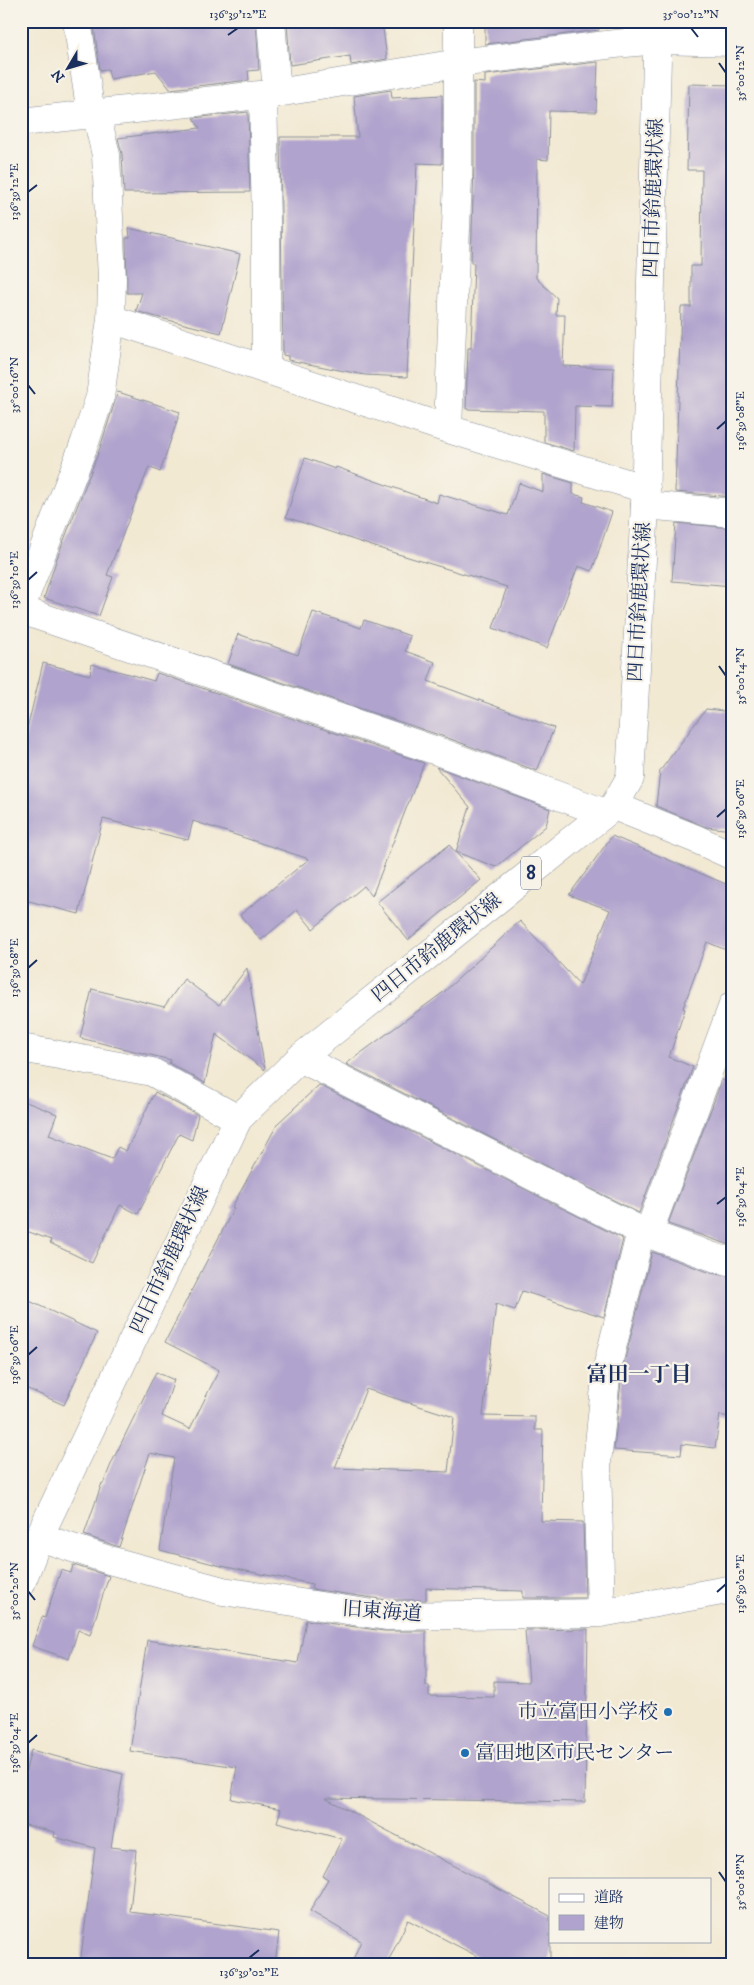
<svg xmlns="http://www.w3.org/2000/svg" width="754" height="1985" font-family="'IM FELL DW Pica','Noto Serif JP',serif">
<rect width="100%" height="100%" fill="#f7f3e8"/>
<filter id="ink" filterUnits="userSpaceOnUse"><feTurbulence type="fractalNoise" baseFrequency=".02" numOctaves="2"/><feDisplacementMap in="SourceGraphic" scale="10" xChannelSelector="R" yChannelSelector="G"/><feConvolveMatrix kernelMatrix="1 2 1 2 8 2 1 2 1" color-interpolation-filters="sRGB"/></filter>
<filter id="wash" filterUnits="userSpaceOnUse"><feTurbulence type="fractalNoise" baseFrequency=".0096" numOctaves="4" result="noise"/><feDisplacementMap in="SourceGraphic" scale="20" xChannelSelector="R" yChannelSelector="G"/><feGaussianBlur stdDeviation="1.12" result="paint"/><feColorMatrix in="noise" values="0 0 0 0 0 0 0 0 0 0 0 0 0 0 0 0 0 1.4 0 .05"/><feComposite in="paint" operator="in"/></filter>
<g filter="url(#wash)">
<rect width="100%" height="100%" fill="#f2e9d3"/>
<g id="blocks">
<path fill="#b0a3cd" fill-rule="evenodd" d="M93 21H256L259 70 248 71 249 80 170 89 156 71 110 79 108 69 100 70Z
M287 21H382L387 59 351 65 350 56 290 65Z
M485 21H600L599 30 485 44Z
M598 62 596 112 549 111 548 160 537 159 536 278 557 298 556 315H565L563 366 614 368 612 407 575 406 574 451 544 442V411L466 409 468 348H471L474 263H471L474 165V82L485 83V75Z
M689 84 733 85V497L675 492 681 307H691V266H701L702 170H687Z
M391 90 392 98 442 95V164L417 163 407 377 365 375 288 360V356L283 355 280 137H358L354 96Z
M248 112 250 192 124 193 122 154 118 138 200 128 193 118Z
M129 228 240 254 221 333 160 318 136 311 142 293H127L126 238H130Z
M118 392 180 412 160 472 149 467 107 575 113 577 99 616 44 598 57 558 99 451Z
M305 458 335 469 336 467 437 503 439 494 508 515 519 483 543 492V474L573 483V494L584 497 583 502 612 512 592 571 578 566 547 648 493 628 507 587 375 547 286 517Z
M676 523 733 528V586L672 581Z
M313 612 361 628 364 620 410 636 405 651 435 662 428 681 554 728 537 771 445 737 228 664 238 634 298 655Z
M43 663 90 675 92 664 154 681 157 673 424 763 372 896 364 886 313 929 297 910 261 940 240 915 309 859 193 821 188 840 103 819 79 914 21 899V754Z
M706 709 733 712V830L706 827 656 806 660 771Z
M436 767 550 809 546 826 496 867 456 852 470 807Z
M612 836 733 887V953L707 942 683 1008 685 1009 669 1057 693 1067 639 1213 346 1064 445 991 520 921 580 985 610 910 569 895Z
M449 845 481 880 408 940 377 902Z
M247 968 265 1070 216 1034 205 1083 169 1063 171 1060 80 1038 92 989 164 1007 184 979 219 1005Z
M722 1080 733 1084V1246L668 1224Z
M319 1085 623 1239 604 1317 522 1291 515 1310 496 1304 483 1416 535 1417V1430H543L541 1521 583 1522 585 1598H523V1591L426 1588V1600H387L311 1589 312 1584 221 1566 160 1550 174 1458 150 1453 119 1547 84 1535 102 1483 103 1484 112 1462 156 1372 174 1380 162 1416 190 1429 219 1370 165 1342 234 1208 232 1207 278 1123ZM366 1389 454 1417 448 1472 335 1468Z
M155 1092 198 1115 192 1140 179 1134 138 1214 120 1205 92 1263 50 1243 51 1240 21 1229V1100L57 1114 49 1135 112 1159 118 1147 126 1151Z
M652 1252 711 1273 733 1277V1418L720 1415 715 1448 682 1444 681 1455 614 1450 622 1371Z
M21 1297 97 1333 64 1405 21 1386Z
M73 1565 109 1576 90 1635 78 1630 69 1659 32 1646 42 1617 45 1618 61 1570 71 1573Z
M306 1620 384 1631H426V1686H429V1696L494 1697V1681L529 1682 525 1630 588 1629 585 1802 325 1798 550 1916V1964H492L408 1920 387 1964H351L361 1941 310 1911 328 1879 323 1876 342 1839 277 1822 281 1809 231 1799 237 1767 130 1751 147 1640 298 1663Z
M31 1750 123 1774 111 1847 136 1850 130 1912 279 1932 275 1964H80L95 1848 54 1837 55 1832 21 1824V1790Z"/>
</g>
</g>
<g filter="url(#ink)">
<use href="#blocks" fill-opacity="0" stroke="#868c98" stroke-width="1"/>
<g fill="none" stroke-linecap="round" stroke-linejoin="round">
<g stroke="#868c98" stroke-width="29">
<path id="minor" d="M77 21 91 114
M271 21 277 93
M263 95 266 222V370
M21 122 277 93 458 63 615 44 658 40 733 42
M111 319 448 429 646 489
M448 429 458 177V21
M645 505 733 513
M21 607 85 442 100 397 111 319 112 279 106 155 96 113
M21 610 440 752 605 813
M614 806 696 839 733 856
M21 1048 152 1072 238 1119
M300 1058 641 1231 716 1258 733 1262
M648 1234 733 1005
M39 1537 109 1560 223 1591 386 1616 601 1613 733 1589
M601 1613 597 1463 607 1368 641 1231"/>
</g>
<g stroke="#868c98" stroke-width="29">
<path id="major" d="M21 1584 39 1537 238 1119 300 1058 614 806 630 778 645 505 658 21"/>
</g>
<use href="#minor" stroke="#fff" stroke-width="28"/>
<use href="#major" stroke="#fff" stroke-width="28"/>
</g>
</g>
<path fill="none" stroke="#1b2f5e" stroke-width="2" d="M691 28 698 37M228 35 238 28M719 63 726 73M28 192 37 185M28 385 35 394M717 429 726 421M28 580 37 572M719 666 726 676M717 817 726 809M28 968 37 960M717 1204 726 1197M28 1355 37 1347M28 1591 35 1600M717 1592 726 1584M28 1743 37 1735M719 1872 726 1882M249 1958 259 1950"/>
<g fill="#1f6fb2" stroke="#f7f3e8" stroke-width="2">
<circle cx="668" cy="1712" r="5"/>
<circle cx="465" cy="1753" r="5"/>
</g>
<g text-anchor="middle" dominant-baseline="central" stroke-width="4.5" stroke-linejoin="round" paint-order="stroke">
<rect fill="#f7f3e8" stroke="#5d6a87" stroke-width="1" x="521" y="856.5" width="20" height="33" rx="4"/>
<g font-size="19" font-weight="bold" fill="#1b2f5e">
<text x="531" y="873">8</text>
</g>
<g font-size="20" fill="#1b2f5e" stroke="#f7f3e8">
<text transform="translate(654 198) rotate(-88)">四日市鈴鹿環状線</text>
<text transform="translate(640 602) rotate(-87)">四日市鈴鹿環状線</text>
<text transform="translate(437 948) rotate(-39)">四日市鈴鹿環状線</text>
<text transform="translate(170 1260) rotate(-65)">四日市鈴鹿環状線</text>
<text transform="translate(382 1612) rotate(4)">旧東海道</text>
</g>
<g font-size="20" fill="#1b2f5e" stroke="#f7f3e8" text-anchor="end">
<text x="658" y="1712">市立富田小学校</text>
<text x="475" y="1753" text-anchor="start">富田地区市民センター</text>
</g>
<g font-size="21" font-weight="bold" fill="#1b2f5e" stroke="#f7f3e8">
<text x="639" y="1375">富田一丁目</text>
</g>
</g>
<rect width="754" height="1985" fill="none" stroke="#f7f3e8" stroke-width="55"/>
<rect x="549" y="1878" width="162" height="65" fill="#f7f3e8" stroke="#9fa5b1"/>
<rect x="559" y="1894" width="25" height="8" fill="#ffffff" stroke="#9fa5b1"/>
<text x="594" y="1902" font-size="15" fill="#1b2f5e">道路</text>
<rect x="559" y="1915" width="25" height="15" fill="#b0a3cd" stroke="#9fa5b1"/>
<text x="594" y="1928" font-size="15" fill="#1b2f5e">建物</text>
<g transform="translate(68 68) rotate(232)" stroke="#f7f3e8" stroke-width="4" paint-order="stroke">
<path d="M0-4L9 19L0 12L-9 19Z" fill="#1b2f5e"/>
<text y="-8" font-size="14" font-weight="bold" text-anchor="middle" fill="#1b2f5e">N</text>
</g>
<rect x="28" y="28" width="698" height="1930" fill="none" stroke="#1b2f5e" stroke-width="2"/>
<g font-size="12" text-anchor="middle" fill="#1b2f5e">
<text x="238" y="18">136°39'12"E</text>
<text x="691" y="18">35°00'12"N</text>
<text transform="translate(740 73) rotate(-90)" y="4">35°00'12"N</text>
<text transform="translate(14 192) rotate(-90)" y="4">136°39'12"E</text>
<text transform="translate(14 385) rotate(-90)" y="4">35°00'16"N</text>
<text transform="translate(740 421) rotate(-90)" y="4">136°39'08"E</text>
<text transform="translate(14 580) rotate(-90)" y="4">136°39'10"E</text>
<text transform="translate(740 676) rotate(-90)" y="4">35°00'14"N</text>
<text transform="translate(740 809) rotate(-90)" y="4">136°39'06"E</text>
<text transform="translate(14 968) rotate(-90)" y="4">136°39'08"E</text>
<text transform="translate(740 1197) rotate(-90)" y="4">136°39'04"E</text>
<text transform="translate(14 1355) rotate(-90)" y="4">136°39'06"E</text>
<text transform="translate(740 1584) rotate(-90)" y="4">136°39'02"E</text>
<text transform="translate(14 1591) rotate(-90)" y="4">35°00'20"N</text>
<text transform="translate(14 1743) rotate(-90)" y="4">136°39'04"E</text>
<text transform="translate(740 1882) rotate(-90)" y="4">35°00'18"N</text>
<text x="249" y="1976">136°39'02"E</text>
</g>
</svg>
